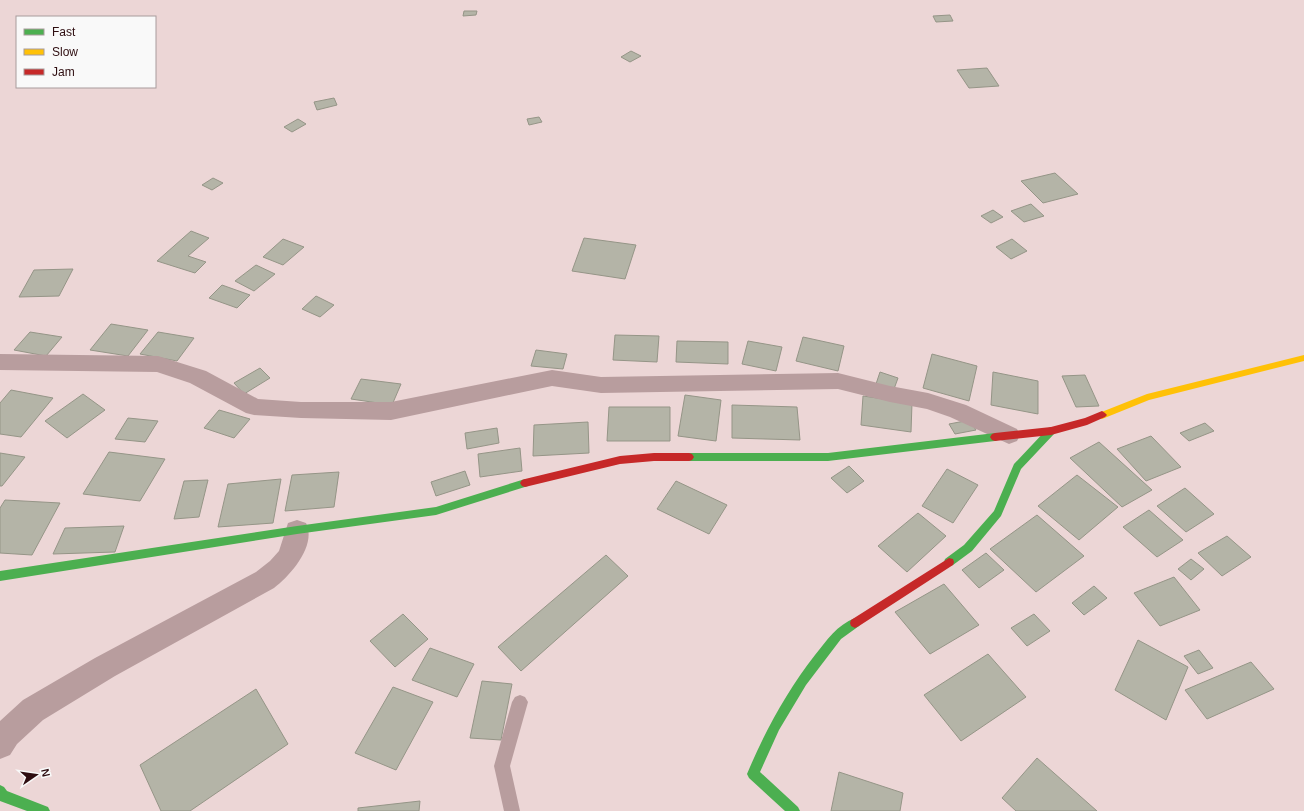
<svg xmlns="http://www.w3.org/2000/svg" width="1304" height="811" font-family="Arial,sans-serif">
<rect width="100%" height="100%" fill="#ecd6d6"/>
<path fill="#b4b4a7" stroke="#959587" d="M464 11H477L476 15 463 16Z
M950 15 953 21 936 22 933 16Z
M631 51 641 56 630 62 621 57Z
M987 68 999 86 969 88 957 70Z
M334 98 337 105 317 110 314 102Z
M539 117 542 122 529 125 527 119Z
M298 119 306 124 292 132 284 127Z
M1055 173 1078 194 1043 203 1021 181Z
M213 178 223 183 212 190 202 185Z
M1031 204 1044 216 1024 222 1011 211Z
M993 210 1003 217 991 223 981 216Z
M191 231 209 238 188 256 206 262 195 273 157 261Z
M584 238 636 245 625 279 572 271Z
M283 239 304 247 283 265 263 257Z
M1012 239 1027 251 1011 259 996 247Z
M256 265 275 274 254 291 235 281Z
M73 269 59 296 19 297 34 270Z
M222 285 250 295 237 308 209 298Z
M316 296 334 305 320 317 302 309Z
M111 324 148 330 128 356 90 350Z
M30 332 62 337 46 356 14 350Z
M158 332 194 338 177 361 140 354Z
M615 335 659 336 657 362 613 360Z
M803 337 844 346 838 371 796 361Z
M677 341 728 342V364L676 362Z
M748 341 782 347 776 371 742 364Z
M536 350 567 354 563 369 531 366Z
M932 354 977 366 969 401 923 388Z
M260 368 270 378 244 394 234 383Z
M880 372 898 378 894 389 876 384Z
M993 372 1038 381V414L991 405Z
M1085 375 1099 406 1076 407 1062 376Z
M361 379 401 384 392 405 351 399Z
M11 390 53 398 21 437 0 434V403Z
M83 394 105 410 67 438 45 421Z
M685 395 721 400 716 441 678 436Z
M863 396 912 403 911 432 861 425Z
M732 405 797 407 800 440 732 438Z
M609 407H670V441H607Z
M219 410 250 419 234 438 204 428Z
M128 418 158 421 145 442 115 439Z
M970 420 976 430 955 434 949 424Z
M588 422 589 453 533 456 534 425Z
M1205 423 1214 431 1189 441 1180 433Z
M497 428 499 443 467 449 465 433Z
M1151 436 1181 467 1146 481 1117 449Z
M1099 442 1152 490 1122 507 1070 458Z
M520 448 522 471 480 477 478 454Z
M109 452 165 459 140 501 83 494Z
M0 453 25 457 2 486H0Z
M849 466 864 481 847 493 831 478Z
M947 469 978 485 953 523 922 506Z
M465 471 470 485 436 496 431 482Z
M339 472 334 507 285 511 292 475Z
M1077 475 1118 507 1079 540 1038 506Z
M281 479 273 523 218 527 228 484Z
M208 480 199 517 174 519 184 481Z
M676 481 727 505 709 534 657 509Z
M1185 488 1214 514 1186 532 1157 506Z
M5 500 60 503 32 555 0 553V508Z
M1149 510 1183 540 1157 557 1123 527Z
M918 513 946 536 907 572 878 546Z
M1037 515 1084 556 1036 592 990 549Z
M124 526 115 552 53 554 65 528Z
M1227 536 1251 557 1222 576 1198 553Z
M986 553 1004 570 979 588 962 570Z
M606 555 628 576 521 671 498 647Z
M1191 559 1204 569 1191 580 1178 569Z
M1174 577 1200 610 1160 626 1134 593Z
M944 584 979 625 930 654 895 612Z
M1094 586 1107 598 1084 615 1072 603Z
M403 614 428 639 395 667 370 641Z
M1034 614 1050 631 1027 646 1011 628Z
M1138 640 1188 667 1166 720 1115 690Z
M430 648 474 664 457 697 412 680Z
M1199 650 1213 668 1198 674 1184 656Z
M988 654 1026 697 961 741 924 695Z
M1251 662 1274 689 1207 719 1185 690Z
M482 681 512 684 501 740 470 738Z
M393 687 433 702 396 770 355 753Z
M256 689 288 744 190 811H161L140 765Z
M1037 758 1097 811H1016L1002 798Z
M839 772 903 793 900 811H831Z
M420 801 419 811H358V808Z"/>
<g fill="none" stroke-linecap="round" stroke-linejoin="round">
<path fill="#b89d9e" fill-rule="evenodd" d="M520 695 525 697 528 702 510 766 520 811H504L494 766 512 702 515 697Z"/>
<path fill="#b89d9e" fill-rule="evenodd" d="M0 354 158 356 206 371 258 399 301 402H391L552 370 601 377 838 373 890 386 928 393 966 405 1017 429 1020 435 1017 441 1009 444 950 417 927 409 890 402 838 389 601 393 552 386 391 420 301 418 254 415 246 413 190 383 157 372 0 370Z
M297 520 306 523C317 545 291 575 274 588L115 676 43 720 17 744 10 755 0 759V721L23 700 95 658 256 572 270 561 279 551 288 523Z"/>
<path fill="#4caf50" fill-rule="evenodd" d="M1051 427 1054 428 1056 431 1054 434 1021 469 1001 516 972 551 953 565 949 566 945 565 944 562 945 559 964 545 994 511 1014 464 1048 428Z
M995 433 998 434 1000 437 998 440 995 441 828 461H689L686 460 684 457 686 454 689 453H828Z
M525 479 528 480 530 483 528 486 436 515 297 534 0 581V571L297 526 436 507Z
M855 618 859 620 860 623 859 626 841 639 806 685 779 730 760 772 798 807 800 811H785L749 778 747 774C765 731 787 691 815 655 827 640 837 625 855 618Z
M0 785 4 787 7 791 48 807 50 811H27L0 801Z"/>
<path fill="#ffc107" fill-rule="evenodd" d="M1304 355V361L1149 400 1102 419 1099 417 1097 415 1099 413 1147 394Z"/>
<path fill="#c62828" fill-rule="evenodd" d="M1102 411 1105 413 1107 415 1105 417 1087 425 1051 435 995 441 992 440 990 437 992 434 995 433 1051 427 1085 418Z
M654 453H689L692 454 694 457 692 460 689 461H654L620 464 525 487 522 486 520 483 522 480 525 479 620 456Z
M949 558 953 559 954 562 953 565 859 626 855 628 851 626 850 623 851 620Z"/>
</g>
<rect x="16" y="16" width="140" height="72" fill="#f9f9f9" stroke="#a89b9c"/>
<rect x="24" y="29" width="20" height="6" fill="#4caf50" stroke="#a89b9c"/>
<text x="52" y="36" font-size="12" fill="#2e0d10">Fast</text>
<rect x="24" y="49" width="20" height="6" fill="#ffc107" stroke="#a89b9c"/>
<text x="52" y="56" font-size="12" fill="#2e0d10">Slow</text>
<rect x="24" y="69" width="20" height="6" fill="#c62828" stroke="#a89b9c"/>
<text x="52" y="76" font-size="12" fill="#2e0d10">Jam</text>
<g transform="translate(36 775) rotate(77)" stroke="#f9f9f9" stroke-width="3" paint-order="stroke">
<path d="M0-3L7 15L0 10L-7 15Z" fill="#2e0d10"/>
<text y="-6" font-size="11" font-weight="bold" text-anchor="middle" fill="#2e0d10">N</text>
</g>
</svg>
